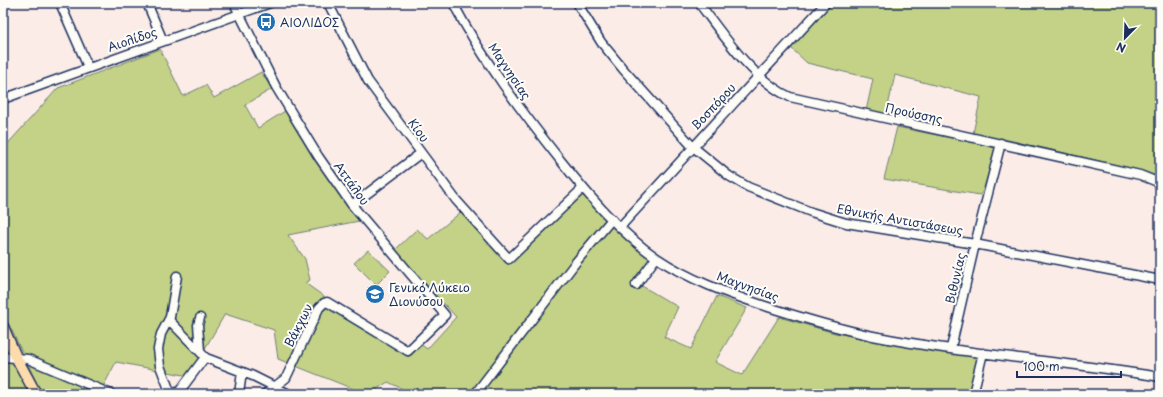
<svg xmlns="http://www.w3.org/2000/svg" width="1163" height="397" font-family="'Playpen Sans',sans-serif">
<rect width="100%" height="100%" fill="#fcece8"/>
<filter id="ink" filterUnits="userSpaceOnUse"><feTurbulence type="fractalNoise" baseFrequency=".025" numOctaves="2"/><feDisplacementMap in="SourceGraphic" scale="8" xChannelSelector="R" yChannelSelector="G"/><feConvolveMatrix kernelMatrix="1 2 1 2 8 2 1 2 1" color-interpolation-filters="sRGB"/></filter>
<g filter="url(#ink)">
<path fill="#c3d287" stroke="#6f8072" d="M830 3H1160V177L1139 170 999 138 983 191 980 195 884 179 897 127 971 142 981 97 895 75 886 115 866 111 873 79 807 63 790 47Z
M160 49 183 96 206 85 214 98 261 72 272 89 245 105 258 128 285 111 312 156 359 221 288 235 305 259 310 280 305 283 336 305 408 350 416 341 427 349 456 317 395 250 417 229 428 239 461 212 508 265 583 193 650 258 635 282 678 307 664 337 691 349 717 296 747 308 715 362 742 375 779 317 835 333 980 356 970 394H413L388 382 369 394H366L278 359 274 330 225 314 189 376 116 362 103 387 104 394H42L3 312V149L58 88Z
M368 250 390 271 376 285 354 263Z
M3 340 30 394H3Z"/>
<g fill="none" stroke-linecap="round" stroke-linejoin="round">
<g stroke="#1b2f5e" stroke-width="11">
<path id="minor" d="M60 3 88 67
M147 3 163 41
M234 3 276 87 318 156 352 205 445 315 408 351 327 302 324 303 319 308 286 378 265 394
M328 3 368 81 456 200 509 259 583 188
M453 3C483 60 521 111 561 161 589 196 620 233 657 258 688 279 726 293 762 305 799 317 835 328 873 336 968 355 1065 361 1160 377
M577 3 601 42 623 69 692 146 729 176 748 187 811 212 846 223 975 244 1160 280
M699 3C723 35 753 80 790 97L1140 175 1160 183
M3 99 270 3
M352 205 421 153
M620 227 826 3
M636 285 656 258
M169 320 206 358
M951 348 975 244 1001 143
M200 351 198 325 200 318
M3 357 28 359 111 394
M153 394 179 392 203 360 206 358 253 376 289 394
M171 394 160 366 158 349 161 334 170 317 177 276
M239 394 242 372
M475 394 576 262 612 219
M973 394 983 353"/>
</g>
<g stroke="#1b2f5e" stroke-width="13">
<path id="major" d="M3 327 16 357 36 394"/>
</g>
<use href="#minor" stroke="#fdfcf7" stroke-width="8"/>
<use href="#major" stroke="#fcdcac" stroke-width="10"/>
</g>
</g>
<defs>
<g id="bus-disc" transform="scale(1)"><circle r="9.5" fill="#1f6fb2" stroke="#fdfcf7"/><path d="M-5-6H5V4H4V6H2V4H-2V6H-4V4H-5ZM-3.5-4V0h7V-4ZM-3.5 1.2v1.5H-2V1.2ZM2 1.2v1.5H3.5V1.2Z" fill="#fff"/></g>
<g id="school-disc" transform="scale(1)"><circle r="9.5" fill="#1f6fb2" stroke="#fdfcf7"/><path d="M0-5L7-2L0 1L-7-2ZM-4 1L0 2.5L4 1V4Q0 6-4 4Z" fill="#fff"/></g>
</defs>
<g fill-rule="evenodd">
<use href="#bus-disc" x="266" y="22"/>
<use href="#school-disc" x="375" y="294"/>
</g>
<g text-anchor="middle" dominant-baseline="central" stroke-width="4" stroke-linejoin="round" paint-order="stroke">
<g font-size="12" fill="#1b2f5e" stroke="#fdfcf7" text-anchor="start">
<text x="280" y="22">ΑΙΟΛΙΔΟΣ</text>
<text x="389" y="287">Γενικό Λύκειο<tspan x="389" dy="14">Διονύσου</tspan></text>
</g>
<g font-size="12" fill="#1b2f5e" stroke="#fdfcf7">
<text transform="translate(132 39) rotate(-19)">Αιολίδος</text>
<text transform="translate(510 71) rotate(56)">Μαγνησίας</text>
<text transform="translate(713 106) rotate(-47)">Βοσπόρου</text>
<text transform="translate(914 113) rotate(12)">Προύσσης</text>
<text transform="translate(419 130) rotate(54)">Κίου</text>
<text transform="translate(352 183) rotate(54)">Αττάλου</text>
<text transform="translate(900 219) rotate(10)">Εθνικής Αντιστάσεως</text>
<text transform="translate(955 278) rotate(-77)">Βιθυνίας</text>
<text transform="translate(748 286) rotate(20)">Μαγνησίας</text>
<text transform="translate(298 325) rotate(-63)">Βάκχων</text>
</g>
</g>
<rect width="1163" height="397" fill="none" stroke="#fdfcf7" stroke-width="16"/>
<rect x="8" y="8" width="1147" height="381" fill="none" stroke="#1b2f5e" stroke-width="1.5" filter="url(#ink)"/>
<g transform="translate(1125 38) rotate(203)" stroke="#fdfcf7" stroke-width="3" paint-order="stroke">
<path d="M0-3L7 15L0 10L-7 15Z" fill="#1b2f5e"/>
<text y="-6" font-size="11" font-weight="bold" text-anchor="middle" fill="#1b2f5e">N</text>
</g>
<path d="M1017 371v6h104v-6" fill="none" stroke="#1b2f5e" stroke-width="2"/>
<text x="1023" y="371" font-size="12" fill="#1b2f5e" stroke="#fdfcf7" stroke-width="3" paint-order="stroke">100 m</text>
</svg>
